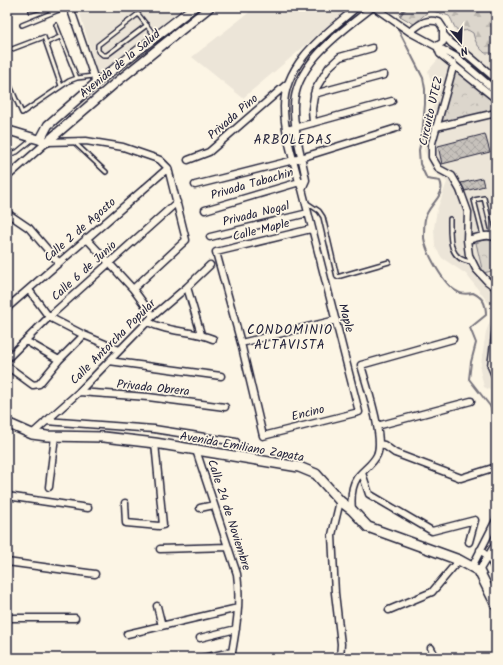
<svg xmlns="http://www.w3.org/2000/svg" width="503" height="665" font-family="Kalam,sans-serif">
<defs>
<pattern id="forest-firs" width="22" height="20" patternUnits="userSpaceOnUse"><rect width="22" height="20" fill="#dcd6cc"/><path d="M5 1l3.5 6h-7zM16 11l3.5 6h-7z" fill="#bcb7b0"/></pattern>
<pattern id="park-crowns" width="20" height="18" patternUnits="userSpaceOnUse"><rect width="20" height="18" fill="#dcd6cc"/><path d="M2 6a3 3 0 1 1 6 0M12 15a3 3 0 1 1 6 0" fill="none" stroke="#bcb7b0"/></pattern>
<pattern id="building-cross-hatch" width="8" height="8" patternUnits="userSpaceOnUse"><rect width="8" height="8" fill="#c6c1bb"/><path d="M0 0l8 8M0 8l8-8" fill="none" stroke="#aaa6a2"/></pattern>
</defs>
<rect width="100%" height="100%" fill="#fcf5e5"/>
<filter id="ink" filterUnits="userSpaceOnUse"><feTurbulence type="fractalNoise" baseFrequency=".025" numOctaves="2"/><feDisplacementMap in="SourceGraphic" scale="8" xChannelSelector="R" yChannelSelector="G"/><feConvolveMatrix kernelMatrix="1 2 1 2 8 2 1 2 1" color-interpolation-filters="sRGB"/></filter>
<g filter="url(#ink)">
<path fill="#ece5d8" d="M78 7H184L98 75Z
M256 7H351L243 98 192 57Z
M386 7H496V393L484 387 480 370 486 332 494 310 466 274 442 258 435 247 434 228 437 210 447 182 433 172 424 150 435 97 428 71 456 38 451 17 430 10 414 24Z"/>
<path fill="url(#forest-firs)" stroke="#7f7c84" d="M408 7H496V59L492 53H485C478 47 475 42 473 33L468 30C453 34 455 24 449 16L430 10 414 24 400 16Z"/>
<path fill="url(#park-crowns)" stroke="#7f7c84" d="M457 72 496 104V109L444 122 441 119 454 74Z
M486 239 496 242V270L483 273 476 243Z"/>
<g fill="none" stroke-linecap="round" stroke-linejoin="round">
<path stroke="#78757e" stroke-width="2" d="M493 7 496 22
M400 16 405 7
M397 27 423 78 425 89V104L422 137 419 150 420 164 427 179 440 181C447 196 427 205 425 219 424 224 424 232 424 238 426 252 444 286 458 292 463 295 468 294 473 293 483 298 486 303 486 315L470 328 476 343 471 362 469 379 490 406 496 422"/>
</g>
<path fill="url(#building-cross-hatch)" stroke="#22223b" d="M485 134 490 152 442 164 438 146Z
M482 178 484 186 473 189 465 191 461 183Z"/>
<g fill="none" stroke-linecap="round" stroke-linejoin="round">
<g stroke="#22223b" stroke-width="6">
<path id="service" d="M50 7 52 13
M31 11 44 7
M22 25 66 7
M56 25 77 78
M147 25 107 55H103L98 51V45L138 14 155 36
M46 43 60 37
M7 51 44 37 61 86
M7 79 22 113 69 81 77 78 93 76
M494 114 496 123
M74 142 106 172
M7 155 17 152 33 139
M307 203 319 211 323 217 337 277 389 262
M450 219C450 238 448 260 472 262
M483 236 474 200 484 198 493 236"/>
</g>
<g stroke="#22223b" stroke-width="9">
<path id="minor" d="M70 7 96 83
M374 7 410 32 456 57 496 91
M410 32C420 24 426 18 439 22L443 28V42L437 46
M443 34 451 43 469 56 496 79
M437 46 440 54 496 99
M454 64 432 143V157L439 169 452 176 460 190 468 212 467 240 469 255 476 269 487 281 495 287 496 290
M314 94 384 75
M313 123 312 109 315 90 329 67 340 57 372 48
M436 127 496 113
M287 130 392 101
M188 160 209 152 287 84
M7 177 47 142 86 141 123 147 155 158 160 160 168 168 186 240 133 289
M195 185 294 160 397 128
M302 189 306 180C302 157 294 133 294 110 292 65 341 32 373 7
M205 210 303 181
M7 213 29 228 59 263
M311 229 216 252 241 343 263 436 359 412 302 189 299 182C293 158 284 132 284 107 284 62 327 33 357 7
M210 237 308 213
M86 238 133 289 153 316
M467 240C476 238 488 233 496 238
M187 287 201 334
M29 290 49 317 84 335 119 350
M7 308 168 168
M148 322C169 333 192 330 213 339
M496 328 491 366 496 378
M26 341 59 360
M241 343 336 320
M7 359 49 317 177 202
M109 361 221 376
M7 366 33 385 39 384 59 360 84 335
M79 392 148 397 225 407
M46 421 154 429 236 442
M377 426 471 401
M32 434 79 392 153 316 187 287 210 265
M379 444 384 445 395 453 461 478 496 467
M196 450 237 574C241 602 236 630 231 658
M362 473 369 494 432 531 475 520 469 542
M49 487 55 436
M7 496 88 508
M340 501 332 535 335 593 341 644 340 658
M125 503 126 523 159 526 163 525 155 443
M200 508 214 505
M352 510C351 500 351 487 357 478 363 470 373 464 377 455 385 438 366 384 361 365L453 339
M160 549 228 547
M480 550 489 557 496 571
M7 562 95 574
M472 567 496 520
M479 571 496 543
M157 606 162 626
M389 610 432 592 459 560
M7 618H75
M127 634 238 608
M200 638 236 629
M431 648 436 658
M203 658 232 652"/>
</g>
<g stroke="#22223b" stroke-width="11">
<path id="tertiary" d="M7 130 47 142 113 85 210 7
M40 140 48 125 96 83 194 7"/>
</g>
<g stroke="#22223b" stroke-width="12">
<path id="secondary" d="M7 423 32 434 47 436 104 437 155 443 299 467 316 474 340 501 352 510 368 527 459 560 479 571 496 605"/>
</g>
<use href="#service" stroke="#fcf5e5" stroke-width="3"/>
<use href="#minor" stroke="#fcf5e5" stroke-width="6"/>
<use href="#tertiary" stroke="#fcf5e5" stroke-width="8"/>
<use href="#secondary" stroke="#fcf5e5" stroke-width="9"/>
</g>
</g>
<g text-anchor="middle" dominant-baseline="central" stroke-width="3.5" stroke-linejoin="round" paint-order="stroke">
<g font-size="12" fill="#22223b" stroke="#fcf5e5">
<text transform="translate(120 64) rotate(-39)">Avenida de la Salud</text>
<text transform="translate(431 111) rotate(-77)">Circuito UTEZ</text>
<text transform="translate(233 117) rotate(-41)">Privada Pino</text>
<text transform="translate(252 184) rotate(-16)">Privada Tabachin</text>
<text transform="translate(256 214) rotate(-14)">Privada Nogal</text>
<text transform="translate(80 230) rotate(-41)">Calle 2 de Agosto</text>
<text transform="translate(261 230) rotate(-14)">Calle Maple</text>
<text transform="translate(84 271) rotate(-42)">Calle 6 de Junio</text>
<text transform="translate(346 318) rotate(75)">Maple</text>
<text transform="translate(113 342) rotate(-45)">Calle Antorcha Popular</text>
<text transform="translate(153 388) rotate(6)">Privada Obrera</text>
<text transform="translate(308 413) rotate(-14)">Encino</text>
<text transform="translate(242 447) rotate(10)">Avenida Emiliano Zapata</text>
<text transform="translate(229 515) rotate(72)">Calle 24 de Noviembre</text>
</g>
<g font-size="13" letter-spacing="1" fill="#22223b" stroke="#fcf5e5">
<text x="293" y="140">ARBOLEDAS</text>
<text x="290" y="330">CONDOMINIO<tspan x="290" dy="15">ALTAVISTA</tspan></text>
</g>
</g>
<rect width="503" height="665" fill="none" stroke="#fcf5e5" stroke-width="24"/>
<rect x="12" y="12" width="479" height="641" fill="none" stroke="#22223b" stroke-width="1.5" filter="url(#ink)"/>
<g transform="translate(461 42) rotate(161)" stroke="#fcf5e5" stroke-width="3" paint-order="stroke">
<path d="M0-3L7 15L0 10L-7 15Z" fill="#22223b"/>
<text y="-6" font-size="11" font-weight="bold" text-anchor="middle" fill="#22223b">N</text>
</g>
</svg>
